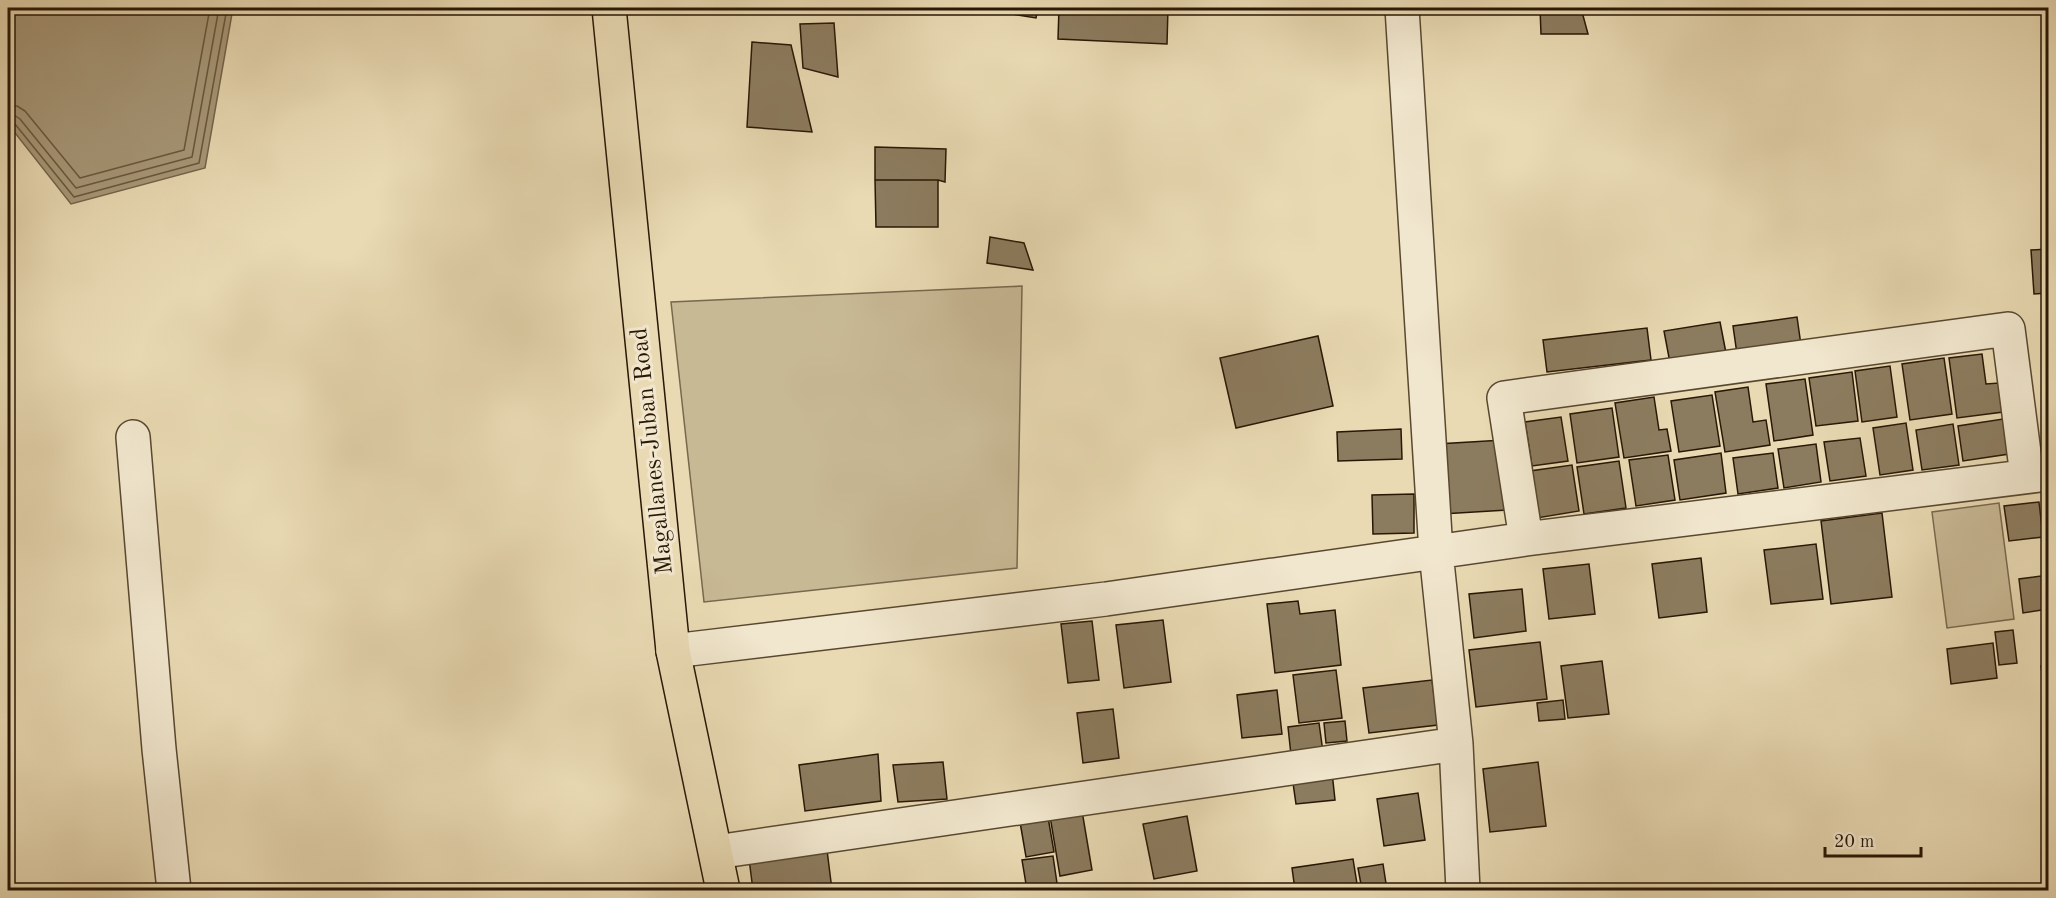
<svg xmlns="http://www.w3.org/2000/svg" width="2056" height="898" font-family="'Old Standard TT',serif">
<rect width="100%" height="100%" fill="#e9dab3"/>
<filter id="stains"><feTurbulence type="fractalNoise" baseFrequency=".00333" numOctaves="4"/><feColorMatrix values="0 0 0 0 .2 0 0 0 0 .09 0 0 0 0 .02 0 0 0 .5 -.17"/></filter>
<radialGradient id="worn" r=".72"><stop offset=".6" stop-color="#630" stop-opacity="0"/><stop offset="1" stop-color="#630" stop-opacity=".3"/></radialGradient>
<path fill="#c8b995" stroke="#78684d" stroke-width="1.5" d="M1022 286 1017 568 704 602 671 302Z
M1999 503 2014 619 1947 628 1932 512Z"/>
<path fill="#a79878" stroke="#74644a" stroke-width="1.5" d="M8 8H233L205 168 71 204 8 124Z"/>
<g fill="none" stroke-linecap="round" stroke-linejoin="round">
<path stroke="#68583e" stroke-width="1.5" d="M8 105 17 106 25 111 80 178 184 150 210 8
M8 114 14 115 20 119 76 188 192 157 219 8
M8 121 15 124 74 197 199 163 227 8"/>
</g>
<path fill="#8c7c5f" stroke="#281705" stroke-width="1.5" d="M994 8H1038L1036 18 994 11Z
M1059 8H1168L1167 44 1058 39Z
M1540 8H1581L1588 34H1541Z
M834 23 838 77 803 68 800 24Z
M752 42 791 45 812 132 747 127Z
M875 147 946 149 945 182 938 180H875Z
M875 180H938V227H876Z
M990 237 1024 243 1033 270 987 263Z
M2048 249V293L2034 294 2031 250Z
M1797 317 1801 345 1737 354 1733 326Z
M1720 322 1726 353 1670 363 1664 331Z
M1647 328 1651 360 1547 372 1543 340Z
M1318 336 1333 406 1236 428 1220 358Z
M1982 354 1986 384 1999 383 2003 412 1957 418 1949 358Z
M1944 358 1952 414 1910 420 1902 364Z
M1890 366 1897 417 1862 422 1855 371Z
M1852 372 1858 421 1816 426 1809 378Z
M1805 379 1813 435 1774 441 1766 384Z
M1748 387 1753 422 1766 420 1770 445 1725 452 1715 392Z
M1712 395 1720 446 1679 452 1671 401Z
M1654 397 1659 430 1667 429 1671 451 1624 458 1615 403Z
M1612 408 1619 457 1577 463 1570 414Z
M1561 417 1568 461 1532 466 1525 422Z
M2003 419 2009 454 1963 461 1958 426Z
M1906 423 1913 470 1880 475 1873 428Z
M1953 424 1959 465 1922 470 1916 430Z
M1401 429 1402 459 1338 461 1337 432Z
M1860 438 1866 476 1830 481 1824 442Z
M1503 440 1507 510 1442 514 1437 444Z
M1816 444 1821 482 1784 488 1778 449Z
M1721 453 1726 493 1680 500 1674 460Z
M1773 453 1778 488 1738 494 1733 458Z
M1668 455 1675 500 1636 506 1629 460Z
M1619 461 1626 508 1584 514 1577 467Z
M1572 465 1579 511 1537 518 1530 471Z
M1414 494V533L1373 534 1372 495Z
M2039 502 2043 537 2009 541 2004 506Z
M1882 513 1892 597 1831 604 1821 521Z
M1816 544 1823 599 1771 604 1764 550Z
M1701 558 1707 612 1659 618 1652 564Z
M1589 564 1595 614 1549 619 1543 569Z
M2048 575V609L2023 613 2019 579Z
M1522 589 1526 631 1474 638 1469 594Z
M1298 601 1300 614 1335 610 1341 665 1275 673 1267 604Z
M1163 620 1171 682 1124 688 1116 625Z
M1092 621 1099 680 1068 683 1061 624Z
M2013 630 2017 663 1999 665 1995 632Z
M1540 642 1547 699 1476 707 1469 650Z
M1993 643 1997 678 1951 684 1947 649Z
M1602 661 1609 714 1568 718 1561 666Z
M2048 665V690H2044L2041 666Z
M1336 670 1342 718 1299 723 1293 675Z
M1432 680 1438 725 1369 733 1363 688Z
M1277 690 1282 734 1242 738 1237 695Z
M2048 696V721H2047L2044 697Z
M1563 700 1565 719 1539 721 1537 703Z
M1113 709 1119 758 1083 763 1077 713Z
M1345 721 1347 741 1326 743 1324 723Z
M1319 723 1323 752 1291 755 1288 727Z
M878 754 881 801 805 811 799 765Z
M943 762 947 799 898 802 893 765Z
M1538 762 1546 826 1490 832 1483 769Z
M1332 772 1335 800 1296 804 1292 776Z
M1418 793 1425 840 1384 846 1377 799Z
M1082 811 1092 870 1060 876 1050 816Z
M1187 816 1197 871 1154 879 1143 824Z
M1048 817 1054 852 1026 857 1020 822Z
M826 842 832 890H753L748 851Z
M1053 856 1058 890H1027L1022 860Z
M1353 859 1358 890H1295L1292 868Z
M1383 864 1387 890H1362L1358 868Z"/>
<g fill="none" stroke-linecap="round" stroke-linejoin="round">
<g stroke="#584830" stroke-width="36">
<path id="minor" d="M1402 8 1436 552 1456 744 1463 890
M133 437 159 749 174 890
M1526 539 1504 398 2008 329 2027 476
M673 651 1106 599 1526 539 2048 474
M716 852 1456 744"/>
</g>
<g stroke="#281705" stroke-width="36">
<path id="major" d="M609 8 673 651 723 890"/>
</g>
<use href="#minor" stroke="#f1e7ce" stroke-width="33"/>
<use href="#major" stroke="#e9dab3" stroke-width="33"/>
</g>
<g text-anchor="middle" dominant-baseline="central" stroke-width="6" stroke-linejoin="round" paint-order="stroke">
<g font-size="24" fill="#281705" stroke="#f1e7ce">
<text transform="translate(653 451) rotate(-96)">Magallanes-Juban Road</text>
</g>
</g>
<rect width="2056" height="898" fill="none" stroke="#e9dab3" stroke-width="30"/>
<rect x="9" y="9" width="2038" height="880" fill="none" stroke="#281705" stroke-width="3"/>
<rect x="15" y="15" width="2026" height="868" fill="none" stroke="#281705" stroke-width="1.5"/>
<path d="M1825 847v9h96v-9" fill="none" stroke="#281705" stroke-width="3"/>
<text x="1834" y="847" font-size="18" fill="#281705" stroke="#f1e7ce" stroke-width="4.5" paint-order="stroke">20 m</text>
<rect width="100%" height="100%" filter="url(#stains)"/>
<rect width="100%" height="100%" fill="url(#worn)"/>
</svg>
